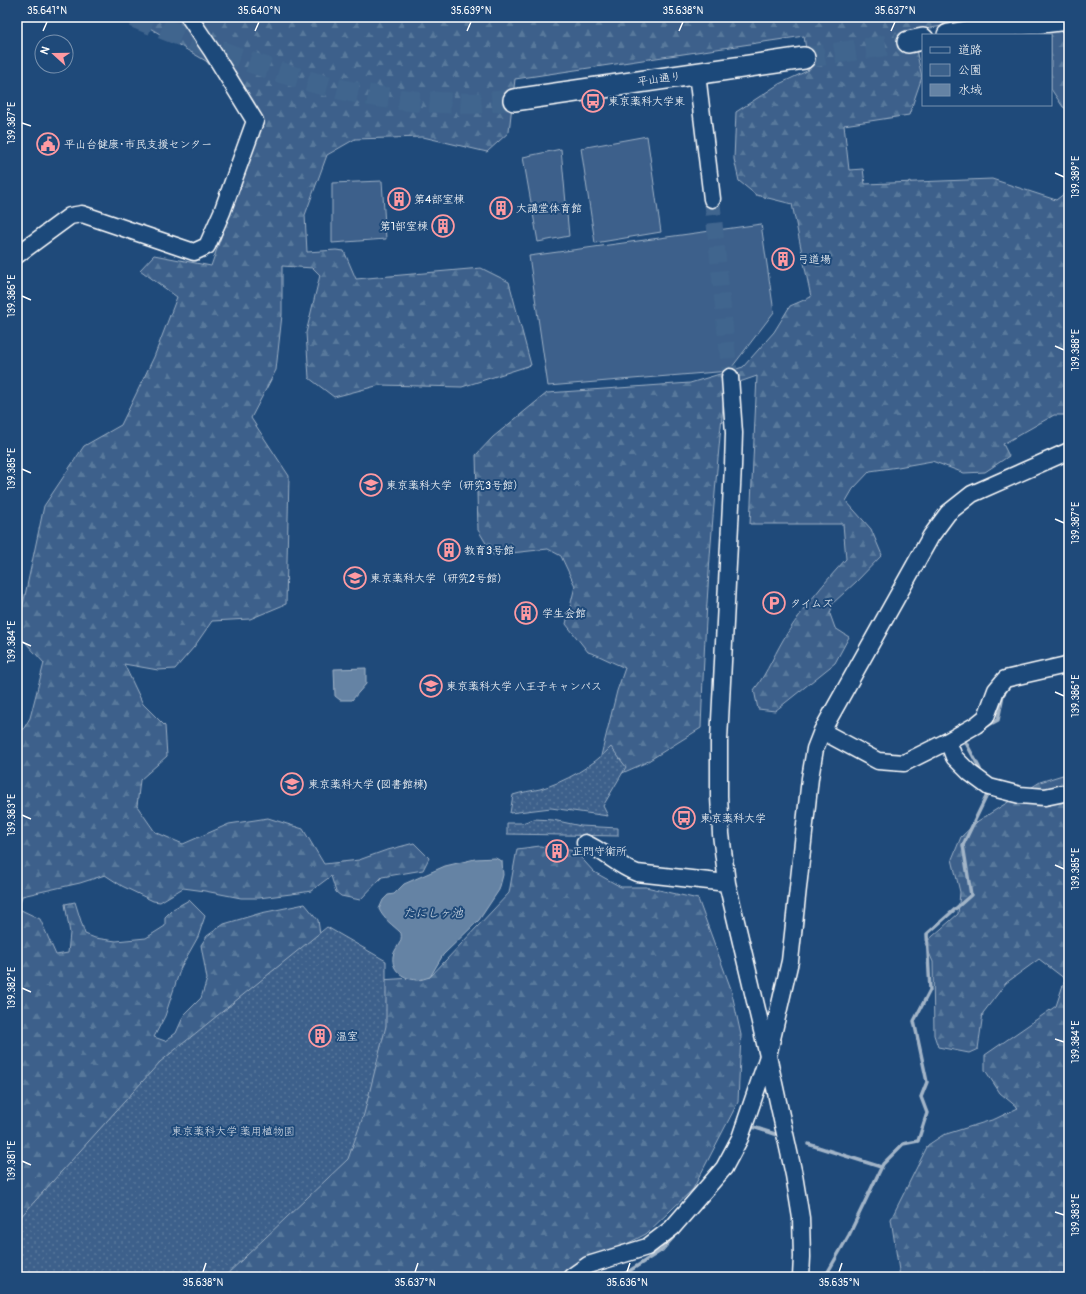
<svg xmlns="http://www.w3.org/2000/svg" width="1086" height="1294" font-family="Pangolin,'Klee One',sans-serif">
<defs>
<pattern id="forest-firs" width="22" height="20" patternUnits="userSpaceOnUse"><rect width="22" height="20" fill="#3c618b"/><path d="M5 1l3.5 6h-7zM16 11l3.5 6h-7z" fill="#59799c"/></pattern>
<pattern id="garden-dots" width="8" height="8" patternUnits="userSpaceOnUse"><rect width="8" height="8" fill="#3c618b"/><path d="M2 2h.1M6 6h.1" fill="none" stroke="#59799c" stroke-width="1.8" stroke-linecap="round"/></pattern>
</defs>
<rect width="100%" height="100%" fill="#1f4a7a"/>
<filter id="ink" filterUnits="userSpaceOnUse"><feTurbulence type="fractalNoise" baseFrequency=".025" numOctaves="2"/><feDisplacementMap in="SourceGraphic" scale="8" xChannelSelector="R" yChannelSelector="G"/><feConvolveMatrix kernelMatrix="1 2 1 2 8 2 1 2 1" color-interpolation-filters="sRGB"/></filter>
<g filter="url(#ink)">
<path fill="#3c618b" stroke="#9eb0c5" d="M647 136 661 232 595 243 581 148Z
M561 149 569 236 538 242 523 157Z
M382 181 386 239 332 243V183Z
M761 224 774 312 729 371 548 386 529 256Z"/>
<path fill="url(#forest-firs)" stroke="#9eb0c5" d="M131 17H998L912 31 922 77 909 115 844 125 849 170 863 169 865 184 992 179 1056 200 1069 190V415H1054L1003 444 1009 456 985 472 964 473 932 461 898 467 870 471 853 489 846 501 871 529 882 555 856 582 833 603 830 614 835 628 849 637 835 663 775 711 758 709 754 690C768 672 776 650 788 632 805 606 825 582 846 559L843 524H750L757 376 725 387C713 500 705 614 701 728L645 763 611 778 598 768 617 691 625 668 597 655 588 652 566 624 575 586 561 556 548 549 493 555 478 530 476 455 493 437 547 393 690 383 743 367 774 332 790 306 811 297 792 204 756 195 739 181 734 159 736 112 779 84 809 70 804 36 515 79 509 132 487 152 423 137 355 139 327 155 305 215 307 252 336 250 344 251 356 279 481 268 509 282 531 365 462 387 380 385 334 397 309 378 306 333 320 275 313 268 282 266V315L276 370 251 418 289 476 286 604 250 619 212 621 194 647 175 669 158 670 124 664 143 704 165 726 167 756 140 780 137 806 155 832 183 844 229 824 268 818 303 829 324 864 359 860 384 851 414 843 429 858 423 870 382 877 360 900 341 896 336 892 331 876 311 891 299 893 259 898H241L205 891 183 888 160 902 153 901 122 886 105 875 80 883 22 896 19 909 40 919 56 955 68 953 70 933 65 904 75 902 85 934 95 938 116 941 146 938 165 926V917L173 909 189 900 205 916 198 937 181 967 165 1016 154 1037 165 1041 176 1033 184 1015 201 998 207 979 201 945 207 936 224 924 261 913 305 904 318 920 322 949 346 982 430 977 509 893 517 849 540 846 575 851 594 872 621 887H646L698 899 731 989 741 1035 738 1102 693 1189 646 1234 562 1277H17V740L30 718 44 663 17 633 44 506 84 446 121 425 154 357 177 297 140 270 154 255 211 266 252 148 240 99 206 61Z
M1069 27V110L1063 107 1051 89V35H1013Z
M1069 773V1277H900L891 1219 928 1145 943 1135 995 1119 1018 1108 1000 1093 985 1070V1055L1056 1006 1065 979 1039 959 1006 983 983 1013 978 1049 969 1053 938 1047 934 1035 933 962 925 943 958 914 960 892 952 859 961 837 978 821 1040 782Z"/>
<path fill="url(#garden-dots)" stroke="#9eb0c5" d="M611 747 626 767 603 806 608 816 551 808 510 813 513 795C522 792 531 791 540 789 565 782 593 766 611 747Z
M534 819 553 820 581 826 618 828V836L507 834V823H522Z
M327 927 386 961V1026L364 1114 348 1159 224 1277H17V1221L160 1062Z"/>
<path fill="#6583a4" stroke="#a3b5c8" d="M366 668V684L352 700H340L335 696 334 669Z
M495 858 502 861 503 875 499 890 479 920 443 955 430 977C426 978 421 980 417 980 404 979 391 971 393 956 395 947 403 943 401 933 393 925 384 920 379 909L383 900 388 895 394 894 404 884 445 866 475 859Z"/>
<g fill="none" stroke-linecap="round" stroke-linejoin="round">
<path stroke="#a3b5c8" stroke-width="3.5" d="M985 727 998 720 1003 695 1007 689
M964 739 980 769
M749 1134 753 1127 775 1134
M808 1144 881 1167
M620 1277 662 1250 676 1234
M825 1277 849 1235 883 1164 903 1144 918 1141 927 1113 921 1097 927 1082 914 1021 930 990 927 934 971 895 963 845 987 795"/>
<path stroke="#41658e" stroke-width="16" stroke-dasharray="16 8" stroke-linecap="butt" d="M712 199 730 377"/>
<path stroke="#41658e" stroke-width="21" stroke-dasharray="21 10" stroke-linecap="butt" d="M133 17C197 42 261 69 327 86 370 97 415 103 460 103 478 104 496 101 514 100
M804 58 908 42"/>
<g stroke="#fff" stroke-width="19">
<path id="minor" d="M697 74 712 199
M17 255 70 216 82 214 194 252 207 246 222 212 255 121 212 51 189 17
M730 377 734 433 733 466 719 740V796L721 834 727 883 768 1056 794 1175 801 1218 802 1257 801 1277
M822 731 878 761 904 763 948 741 976 725 986 717 996 690 1005 679 1066 665 1069 663
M948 741 954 757 970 773 989 787 1020 795 1045 797 1069 792
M585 843C604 851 618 866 637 873L727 883
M571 1277 588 1265 647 1247 672 1228 724 1168 740 1138 768 1056 790 961 810 778 815 749 822 731 931 536 948 513 972 494 1069 451"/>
</g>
<g stroke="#fff" stroke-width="24">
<path id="major" d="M948 35 985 29 1059 20
M908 42 923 39
M514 100 804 58"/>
</g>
<use href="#minor" stroke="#1f4a7a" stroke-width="16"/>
<use href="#major" stroke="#1f4a7a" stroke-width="21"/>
</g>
</g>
<path fill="none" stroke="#fff" stroke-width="1.5" d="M43 31 47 22M255 31 259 22M467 31 471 22M679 31 683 22M891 31 895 22M22 123 31 126M1055 173 1064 177M22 296 31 300M1055 346 1064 350M22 469 31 473M1055 519 1064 523M22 642 31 646M1055 692 1064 696M22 815 31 819M1055 865 1064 869M22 988 31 992M1055 1039 1064 1042M22 1161 31 1165M1055 1212 1064 1215M203 1272 206 1263M415 1272 418 1263M627 1272 630 1263M839 1272 842 1263"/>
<defs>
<g id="bus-ring" transform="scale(1.15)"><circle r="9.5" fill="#1f4a7a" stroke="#ff9aa2" stroke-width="1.5"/><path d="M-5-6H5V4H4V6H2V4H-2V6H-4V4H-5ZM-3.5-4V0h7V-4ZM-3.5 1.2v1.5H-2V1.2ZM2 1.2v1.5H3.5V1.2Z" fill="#ff9aa2"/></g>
<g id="civic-ring" transform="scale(1.15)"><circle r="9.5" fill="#1f4a7a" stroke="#ff9aa2" stroke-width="1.5"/><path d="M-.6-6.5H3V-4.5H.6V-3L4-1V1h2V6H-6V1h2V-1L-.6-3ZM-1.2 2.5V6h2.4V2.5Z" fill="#ff9aa2"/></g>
<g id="building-ring" transform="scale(1.15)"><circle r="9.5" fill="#1f4a7a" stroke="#ff9aa2" stroke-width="1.5"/><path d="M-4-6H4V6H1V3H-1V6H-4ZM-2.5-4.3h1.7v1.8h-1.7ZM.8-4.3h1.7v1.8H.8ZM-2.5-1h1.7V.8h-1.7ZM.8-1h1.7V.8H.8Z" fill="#ff9aa2"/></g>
<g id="university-ring" transform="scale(1.15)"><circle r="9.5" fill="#1f4a7a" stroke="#ff9aa2" stroke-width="1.5"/><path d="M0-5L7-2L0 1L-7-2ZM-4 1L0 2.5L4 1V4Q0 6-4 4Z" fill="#ff9aa2"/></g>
<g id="parking-ring" transform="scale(1.15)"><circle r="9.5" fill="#1f4a7a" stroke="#ff9aa2" stroke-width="1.5"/><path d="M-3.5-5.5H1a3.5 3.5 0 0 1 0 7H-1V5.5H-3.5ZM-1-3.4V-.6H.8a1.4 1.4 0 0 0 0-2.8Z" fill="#ff9aa2"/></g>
</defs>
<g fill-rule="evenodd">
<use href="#bus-ring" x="593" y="101"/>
<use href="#civic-ring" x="48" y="144"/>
<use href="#building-ring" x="399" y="199"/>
<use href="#building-ring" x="501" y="208"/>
<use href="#building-ring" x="443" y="226"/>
<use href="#building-ring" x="783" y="259"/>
<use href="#university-ring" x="371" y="485"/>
<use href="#building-ring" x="449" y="550"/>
<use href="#university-ring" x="355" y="578"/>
<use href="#parking-ring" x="774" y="603"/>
<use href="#building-ring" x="526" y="613"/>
<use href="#university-ring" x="431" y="686"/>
<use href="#university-ring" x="292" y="784"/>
<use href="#bus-ring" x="684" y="818"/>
<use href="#building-ring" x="557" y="851"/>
<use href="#building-ring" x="320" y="1036"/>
</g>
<g text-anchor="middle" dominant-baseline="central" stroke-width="4" stroke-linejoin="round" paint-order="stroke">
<g font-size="11" fill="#fff" stroke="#1f4a7a">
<text transform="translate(659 79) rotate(-8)">平山通り</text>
</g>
<g font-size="11" fill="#fff" stroke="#1f4a7a" text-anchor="start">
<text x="608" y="101">東京薬科大学東</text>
<text x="64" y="144">平山台健康･市民支援センター</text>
<text x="414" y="199">第4部室棟</text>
<text x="516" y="208">大講堂体育館</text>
<text x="428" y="226" text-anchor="end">第1部室棟</text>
<text x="798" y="259">弓道場</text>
<text x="386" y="485">東京薬科大学（研究3号館）</text>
<text x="464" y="550">教育3号館</text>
<text x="370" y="578">東京薬科大学（研究2号館）</text>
<text x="790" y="603">タイムズ</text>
<text x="542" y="613">学生会館</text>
<text x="446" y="686">東京薬科大学 八王子キャンパス</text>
<text x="308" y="784">東京薬科大学 (図書館棟)</text>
<text x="700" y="818">東京薬科大学</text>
<text x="572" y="851">正門守衛所</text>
<text x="336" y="1036">温室</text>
</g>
<g font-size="11" fill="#d8dfe8" stroke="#1f4a7a">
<text x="233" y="1131">東京薬科大学 薬用植物園</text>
</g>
<g font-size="12" font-style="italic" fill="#d8e0e8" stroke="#1f4a7a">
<text x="433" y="913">たにしヶ池</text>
</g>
</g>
<rect width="1086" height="1294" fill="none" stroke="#1f4a7a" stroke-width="44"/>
<rect x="922" y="34" width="130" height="72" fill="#1f4a7a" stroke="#7992af"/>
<rect x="930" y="47" width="20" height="6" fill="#1f4a7a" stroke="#7992af"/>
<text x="958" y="54" font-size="12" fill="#ffffff">道路</text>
<rect x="930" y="64" width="20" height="12" fill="#3c618b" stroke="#7992af"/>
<text x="958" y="74" font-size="12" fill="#ffffff">公園</text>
<rect x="930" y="84" width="20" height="12" fill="#6583a4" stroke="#7992af"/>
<text x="958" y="94" font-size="12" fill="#ffffff">水域</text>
<g transform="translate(54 54) rotate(291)"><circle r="19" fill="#1f4a7a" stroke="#7992af"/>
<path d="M0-3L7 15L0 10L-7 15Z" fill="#ff9aa2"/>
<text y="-6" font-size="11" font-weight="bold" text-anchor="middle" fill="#ffffff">N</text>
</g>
<rect x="22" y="22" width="1042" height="1250" fill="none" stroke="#fff" stroke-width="1.5"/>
<g font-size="10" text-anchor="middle" fill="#fff">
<text x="47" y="14">35.641°N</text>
<text x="259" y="14">35.640°N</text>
<text x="471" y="14">35.639°N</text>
<text x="683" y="14">35.638°N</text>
<text x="895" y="14">35.637°N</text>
<text transform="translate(11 123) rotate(-90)" y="4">139.387°E</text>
<text transform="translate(1075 177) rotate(-90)" y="4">139.389°E</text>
<text transform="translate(11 296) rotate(-90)" y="4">139.386°E</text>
<text transform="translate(1075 350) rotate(-90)" y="4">139.388°E</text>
<text transform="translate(11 469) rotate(-90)" y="4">139.385°E</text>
<text transform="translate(1075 523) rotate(-90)" y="4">139.387°E</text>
<text transform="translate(11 642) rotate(-90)" y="4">139.384°E</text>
<text transform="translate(1075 696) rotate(-90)" y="4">139.386°E</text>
<text transform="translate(11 815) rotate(-90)" y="4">139.383°E</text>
<text transform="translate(1075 869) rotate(-90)" y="4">139.385°E</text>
<text transform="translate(11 988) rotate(-90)" y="4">139.382°E</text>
<text transform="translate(1075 1042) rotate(-90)" y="4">139.384°E</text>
<text transform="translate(11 1161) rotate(-90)" y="4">139.381°E</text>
<text transform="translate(1075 1215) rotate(-90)" y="4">139.383°E</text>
<text x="203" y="1286">35.638°N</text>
<text x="415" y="1286">35.637°N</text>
<text x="627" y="1286">35.636°N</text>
<text x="839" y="1286">35.635°N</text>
</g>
</svg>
